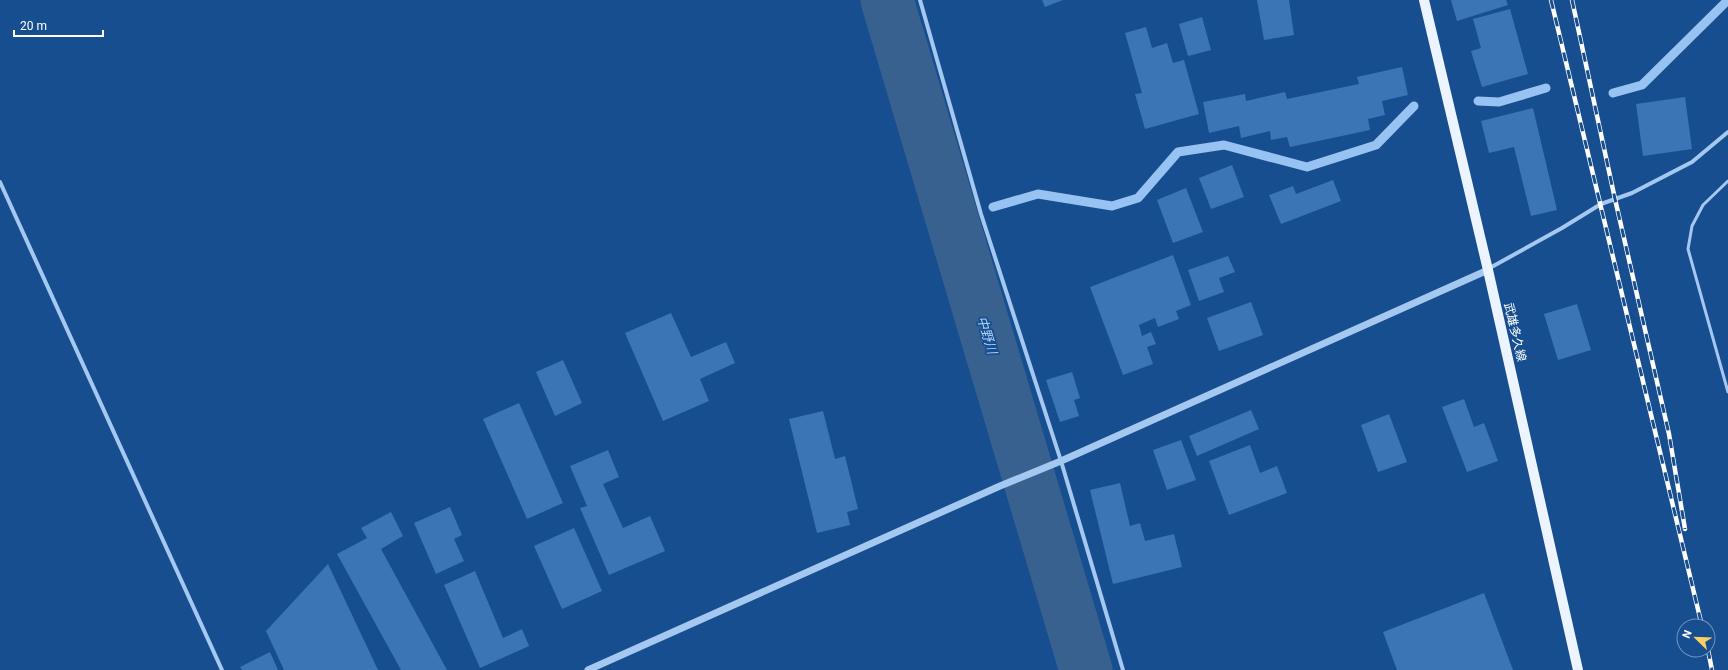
<svg xmlns="http://www.w3.org/2000/svg" width="1728" height="670" font-family="Roboto,'Noto Sans JP',sans-serif">
<rect width="100%" height="100%" fill="#174e8f"/>
<g fill="none" stroke-linecap="round" stroke-linejoin="round">
<path stroke="#96c3f2" stroke-width="9" d="M1613 93 1642 85 1728 0
M1478 101 1499 102 1546 88
M993 207 1038 194 1112 206 1138 198 1178 152 1224 145 1307 167 1376 145 1414 106"/>
<path stroke="#396190" stroke-width="53" d="M887 0 1086 670"/>
</g>
<path fill="#3b75b6" d="M1042 0H1063L1045 7Z
M1257 0H1289L1294 35 1264 40Z
M1451 0H1506L1508 5 1457 21Z
M1510 9 1528 74 1482 87 1471 51 1481 48 1473 19Z
M1202 17 1211 50 1188 56 1179 24Z
M1146 27 1152 48 1167 43 1173 63 1184 60 1199 114 1145 129 1135 94 1142 93 1125 33Z
M1402 67 1408 95 1382 101 1385 115 1368 119 1370 130 1290 147 1287 137 1271 140 1270 131 1241 138 1239 126 1209 133 1203 102 1245 94 1246 101 1285 92 1287 99 1359 84 1357 77Z
M1685 97 1692 149 1643 156 1636 104Z
M1533 108 1557 210 1531 216 1514 147 1489 153 1481 121Z
M1232 165 1244 197 1211 209 1199 178Z
M1333 180 1341 201 1281 224 1269 195 1293 186 1296 194Z
M1186 188 1203 232 1173 243 1157 200Z
M1173 255 1191 305 1176 311 1179 319 1158 327 1155 318 1139 325 1142 336 1151 332 1156 344 1147 347 1153 364 1123 375 1090 287Z
M1228 256 1235 272 1219 278 1224 292 1199 301 1188 270Z
M1251 302 1263 335 1219 351 1207 318Z
M1577 304 1591 350 1558 360 1544 314Z
M671 313 691 357 726 342 735 363 700 379 709 401 663 421 625 333Z
M563 360 582 403 555 416 536 372Z
M1072 372 1080 398 1074 400 1079 416 1060 422 1046 380Z
M1464 399 1474 427 1484 423 1498 461 1467 472 1442 407Z
M519 403 563 503 527 519 483 419Z
M1251 410 1259 429 1197 456 1189 436Z
M823 411 835 459 845 456 858 509 847 512 850 525 817 533 789 419Z
M1389 414 1407 462 1378 472 1361 425Z
M1181 440 1196 480 1167 490 1153 450Z
M1250 445 1260 473 1277 466 1287 493 1229 515 1209 461Z
M608 450 619 477 603 484 623 528 650 516 665 551 609 575 580 508 587 506 570 466Z
M1120 483 1130 526 1140 523 1145 541 1174 534 1182 567 1113 584 1090 490Z
M450 507 462 535 454 539 464 561 436 574 414 523Z
M391 512 403 536 381 549 447 670H401L337 554 367 538 361 528Z
M574 528 602 591 562 609 534 546Z
M328 564 378 670H284L266 631Z
M475 571 503 638 522 629 529 646 480 668 444 585Z
M1484 593 1513 670H1397L1383 632Z
M270 652 278 670H242L240 667Z"/>
<g fill="none" stroke-linecap="round" stroke-linejoin="round">
<path stroke="#a4c8f0" stroke-width="3" d="M1728 181 1703 205 1692 226 1688 249 1728 392"/>
<path stroke="#a4c8f0" stroke-width="4" d="M920 0 981 214 1061 461 1123 670
M0 182 222 670
M1488 269 1562 228 1601 204 1632 193 1692 162 1728 132"/>
<path stroke="#a4c8f0" stroke-width="7" d="M588 670 1000 486 1061 461 1488 270"/>
<path stroke="#ecf4ff" stroke-width="10" d="M1424 0 1488 270 1578 670"/>
<g stroke="#fff" stroke-width="4.5">
<path id="rail" d="M1551 0 1702 626
M1572 0 1615 199 1669 434 1685 529
M1708 650 1712 670"/>
</g>
<use href="#rail" stroke="#174e8f" stroke-width="3" stroke-dasharray="9" stroke-linecap="butt"/>
</g>
<g text-anchor="middle" dominant-baseline="central" stroke-width="3.5" stroke-linejoin="round" paint-order="stroke">
<g font-size="12" fill="#fff" stroke="#174e8f">
<text transform="translate(1515 332) rotate(77)">武雄多久線</text>
</g>
<g font-size="13" font-style="italic" fill="#b0d2f7" stroke="#174e8f">
<text transform="translate(987 335) rotate(73)">中野川</text>
</g>
</g>
<g transform="translate(1696 638) rotate(293)"><circle r="19" fill="#174e8f" stroke="#7495bc"/>
<path d="M0-3L7 15L0 10L-7 15Z" fill="#ffce62"/>
<text y="-6" font-size="11" font-weight="bold" text-anchor="middle" fill="#ffffff">N</text>
</g>
<path d="M14 30v6h89v-6" fill="none" stroke="#ffffff" stroke-width="2"/>
<text x="20" y="30" font-size="12" fill="#ffffff" stroke="#174e8f" stroke-width="3" paint-order="stroke">20 m</text>
</svg>
